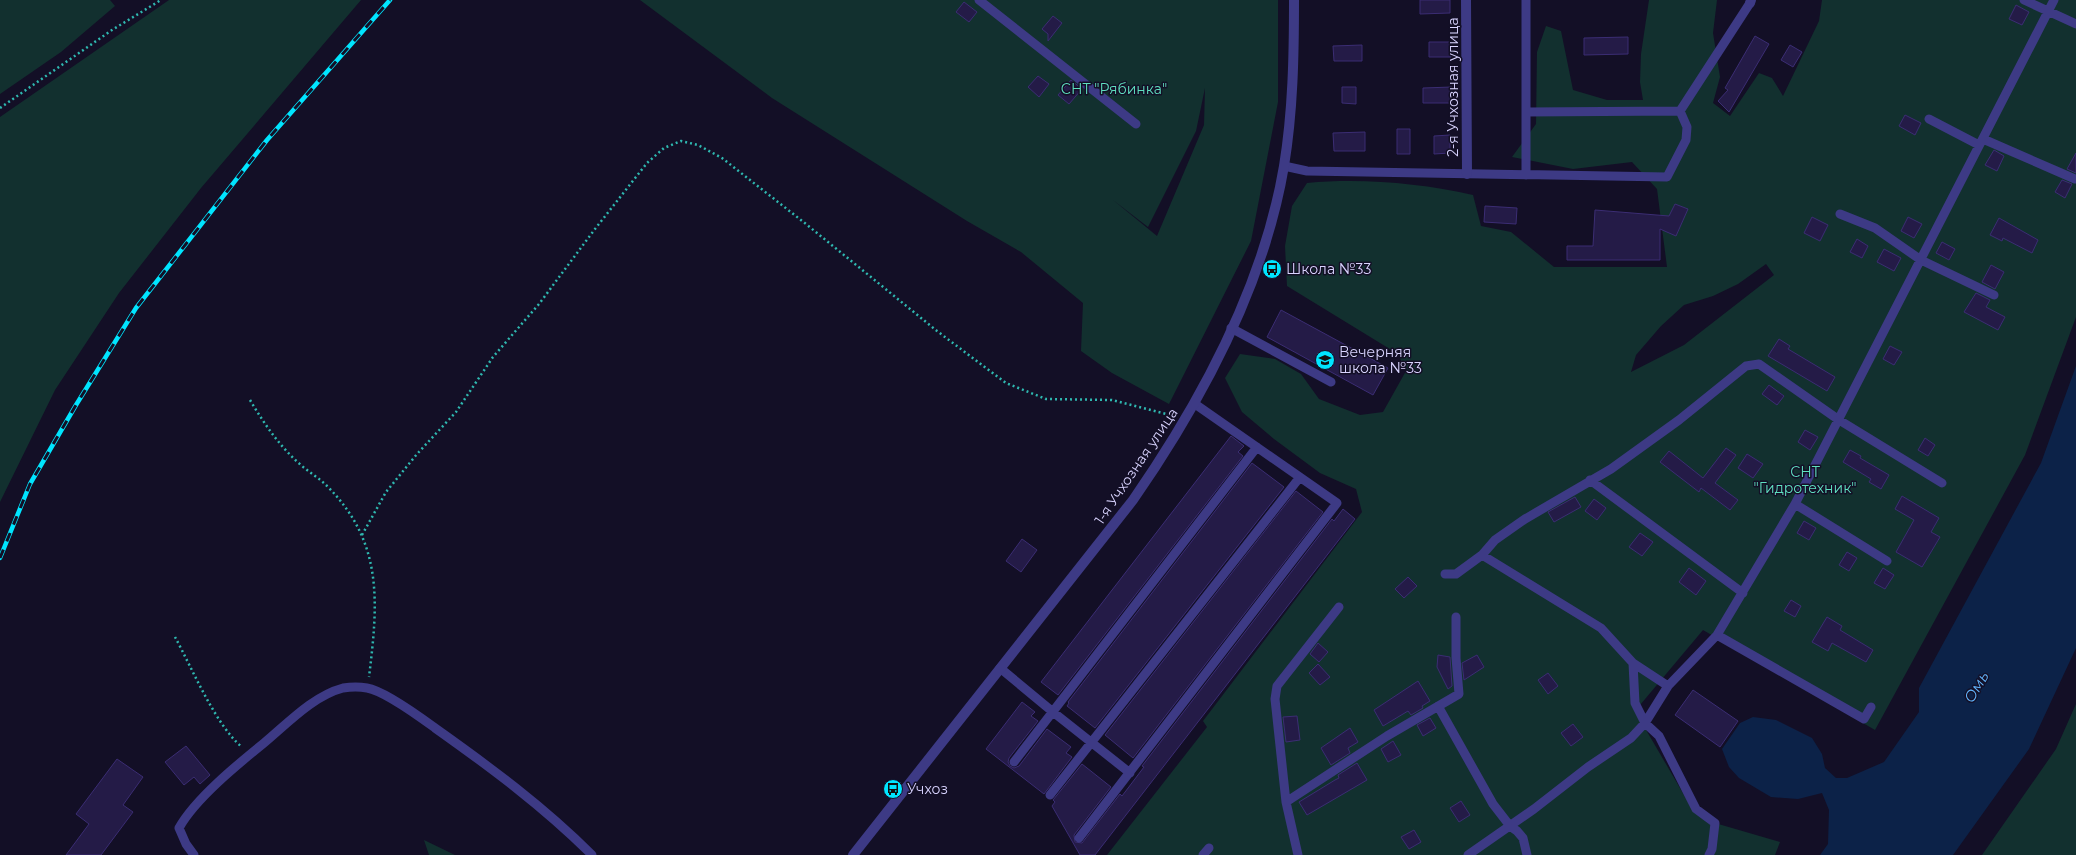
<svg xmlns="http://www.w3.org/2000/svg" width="2076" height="855" font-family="Montserrat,sans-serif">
<rect width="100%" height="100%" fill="#130f26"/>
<path fill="#12302f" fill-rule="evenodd" d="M0 0H110L115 6 61 52 0 94Z
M169 0H361L201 188 119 293 55 390 0 502V117Z
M640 0H1278V102L1251 241 1169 404 1112 373 1081 351 1083 303 1021 252 967 221 772 98ZM1205 88 1204 125 1157 236 1113 200 1148 227 1196 131Z
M1649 0H1717L1713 33 1720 77 1713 103 1730 116 1759 73 1772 78 1783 96 1819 21 1822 0H2076V317L2025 455 1875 730 1703 630 1635 711 1694 812 1708 821 1780 842 1775 855H1107L1207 727 1203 721 1362 512 1356 489 1320 473 1274 439 1242 412 1225 378 1240 354 1275 359 1301 374 1319 399 1360 415 1383 412 1406 371 1398 354 1287 286 1285 246 1292 206 1307 183C1362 178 1419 183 1473 195L1481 226 1511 232 1554 267H1667L1657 189 1632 162 1573 169 1512 157 1536 124 1537 52 1546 26 1561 31 1573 90 1607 100H1643L1640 82 1641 54ZM1766 264 1774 275 1684 345 1631 372 1636 355 1661 326 1684 305 1713 296 1738 284Z
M2076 704V855H1982L2056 749Z
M424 840 455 855H429Z"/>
<path fill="#0c2248" d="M2076 366V648L2029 749 1953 855H1820L1828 844 1829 810 1822 793 1798 799 1771 797 1739 778 1729 767 1722 749 1740 723 1753 717 1776 720 1812 738 1822 754 1825 768 1836 778H1847L1884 762 1919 712V688L2041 463Z"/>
<path fill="#241b47" stroke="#3b2d73" d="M1420 0H1450V13L1420 14Z
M964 2 977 12 969 22 956 12Z
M2016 5 2029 12 2022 25 2009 19Z
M1053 16 1062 23 1048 41V34L1042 29Z
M1755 36 1769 44 1729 112 1718 101 1728 90 1725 88Z
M1628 37V54L1584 55V38Z
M1429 42H1451V57H1429Z
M1362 45V61H1334L1333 46Z
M1790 45 1802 52 1793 67 1781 60Z
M1038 76 1049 84 1039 97 1028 87Z
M1071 80 1082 89 1069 104 1058 95Z
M1342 87H1356V104L1342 103Z
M1452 87V103H1423V88Z
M1905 115 1921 123 1915 135 1899 126Z
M1397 129H1410V154H1397Z
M1365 132V151H1334L1333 133Z
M1450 135V153L1434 154V136Z
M1994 150 2004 156 1997 171 1985 165Z
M2076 153V173L2067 169Z
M2062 180 2072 184 2065 198 2055 192Z
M1675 204 1688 209 1676 236 1660 229V260H1567V246H1593L1595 210 1669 216Z
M1485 206 1517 208 1516 224 1484 222Z
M1812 217 1828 225 1820 241 1804 233Z
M1908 217 1922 224 1914 238 1901 231Z
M1999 218 2038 240 2032 253 2003 238 2002 241 1990 235Z
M1857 239 1868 246 1862 258 1850 252Z
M1942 242 1955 249 1949 260 1936 253Z
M1884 249 1901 258 1894 271 1877 262Z
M1991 265 2004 272 1995 289 1982 282Z
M1976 293 1990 300 1986 307 2005 317 1998 330 1964 312Z
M1281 310 1388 368 1373 395 1267 337Z
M1779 339 1790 346 1788 349 1835 377 1827 391 1768 356Z
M1890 346 1902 352 1894 365 1883 359Z
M1769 385 1784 396 1777 405 1762 394Z
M1805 430 1818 437 1810 450 1798 442Z
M1231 436 1244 446 1238 452 1243 456 1058 695 1041 682Z
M1925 438 1935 445 1928 456 1918 450Z
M1726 448 1736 455 1715 483 1738 500 1730 510 1701 488 1699 492 1660 462 1669 451 1703 478Z
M1850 450 1861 456 1860 458 1889 475 1881 489 1869 482 1871 479 1843 462Z
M1747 454 1763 464 1753 478 1738 468Z
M1252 463 1284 487 1095 728 1067 706 1069 703 1068 702Z
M1296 491 1323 512 1133 758 1105 735Z
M1902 496 1939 518 1931 532 1940 537 1922 567 1896 552 1914 520 1895 509Z
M1575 497 1581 507 1554 522 1548 512Z
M1594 499 1606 508 1597 520 1585 511Z
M1343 509 1355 519 1095 855H1080L1052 806 1055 802 1053 800 1082 764 1111 787 1074 835 1075 842 1082 843 1120 794 1122 796 1144 767 1142 766 1332 519 1334 521Z
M1804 521 1816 528 1809 540 1797 533Z
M1640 533 1653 542 1642 556 1629 547Z
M1022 539 1037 550 1021 572 1006 561Z
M1847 552 1857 558 1849 571 1839 565Z
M1689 568 1706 581 1696 595 1679 582Z
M1883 568 1894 575 1885 589 1874 583Z
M1408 577 1417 586 1404 598 1395 589Z
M1791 600 1801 606 1795 617 1784 611Z
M1827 617 1842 626 1840 630 1873 650 1866 662 1832 643 1828 651 1812 642Z
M1318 643 1328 652 1319 662 1310 654Z
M1438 655 1450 657 1452 686 1448 689 1437 667Z
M1477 655 1484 667 1464 680 1462 663Z
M1318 664 1330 677 1320 685 1309 673Z
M1548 673 1558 686 1548 694 1538 680Z
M1418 681 1430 701 1422 706 1423 708 1411 715 1408 711 1383 726 1374 710Z
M1693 690 1738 721 1720 747 1675 715Z
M1022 702 1035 712 1031 716 1038 721 1009 758 1008 762 1010 766 1014 768 1019 766 1047 729 1071 747 1066 753 1072 757 1044 794 986 749Z
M1297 716 1300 740 1286 742 1283 717Z
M1430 718 1436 728 1423 736 1417 725Z
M1573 724 1583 737 1571 746 1561 733Z
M1350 728 1358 742 1348 748 1350 753 1331 765 1321 748Z
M1393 741 1401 755 1388 762 1381 749Z
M186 746 210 775 200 784 194 777 184 785 165 762Z
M117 759 143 777 123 805 133 812 101 855H66L89 824 76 814Z
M1357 763 1367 780 1307 815 1299 802 1335 780 1339 778 1338 775Z
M1461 801 1470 815 1459 822 1450 808Z
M1414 830 1421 842 1409 849 1401 837Z"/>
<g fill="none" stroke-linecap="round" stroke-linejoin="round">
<path stroke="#2fb8b0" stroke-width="2.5" stroke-dasharray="2 3" stroke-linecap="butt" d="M0 108 112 30 161 0
M250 400C265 425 280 447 302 466 310 473 319 478 326 485 384 542 378 603 369 677
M362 535 386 492 417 454 456 412 493 357 539 304 595 229 647 163 664 148 681 141 698 145 722 158 806 224 937 331 1006 383 1046 399 1112 400 1174 416
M175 637C192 668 216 726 242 747"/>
<path stroke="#3d3a85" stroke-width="9" d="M979 0 1136 124
M1526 0V175
M2024 0 2076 24
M1526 112 1680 111
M1929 119 1979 145
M1983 139 2075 179
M1284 166 1307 171 1667 177 1686 140 1687 127 1680 111 1750 3
M1840 214 1875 228 1921 260 1994 295
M1231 328 1331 382
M1590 480 1743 593
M1795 504 1887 561
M1482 555 1601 628 1633 663 1668 686
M1445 574H1456L1482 555 1495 540 1525 519 1611 469 1679 420 1746 366 1759 364 1839 420 1942 483
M1717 635 1864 719 1871 707
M1633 663 1635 703 1645 723 1659 736 1696 809 1715 823 1712 849 1709 855
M1000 668 1053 712 1130 773
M1438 706 1493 804 1510 826 1517 831 1523 838 1527 855
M1014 762 1257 447
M1050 795 1300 477
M1286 802 1387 736 1459 694 1456 658V617
M1079 838 1337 503 1195 404
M194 855 186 844 179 828C195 799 238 764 264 743 288 723 313 696 343 688 350 687 361 687 367 688 385 691 420 717 435 728 490 767 544 807 592 855
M1203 855 1209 848
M1298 855 1286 802 1275 699 1277 686 1339 607
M1468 855 1534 809 1588 767 1631 738 1645 723 1668 686 1717 635 1795 504 2054 0"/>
<path stroke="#3d3a85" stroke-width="10" d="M1466 0 1467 174
M1750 3 1751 0"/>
<path stroke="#3d3a85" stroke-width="10" d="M853 855 1133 500C1201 402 1264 285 1284 166 1293 111 1294 55 1294 0"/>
<g stroke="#00e5ff" stroke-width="4.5">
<path id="rail" d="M0 558 30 484 76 405 136 308 267 140 390 0"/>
</g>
<use href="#rail" stroke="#130f26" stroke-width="3" stroke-dasharray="9" stroke-linecap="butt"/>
</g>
<defs>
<g id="bus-disc" transform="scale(1)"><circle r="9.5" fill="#00e5ff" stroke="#130f26"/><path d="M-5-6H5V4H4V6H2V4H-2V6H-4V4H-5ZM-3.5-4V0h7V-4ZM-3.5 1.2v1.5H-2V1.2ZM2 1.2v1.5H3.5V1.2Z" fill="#111"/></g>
<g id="school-disc" transform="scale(1)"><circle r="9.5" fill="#00e5ff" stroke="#130f26"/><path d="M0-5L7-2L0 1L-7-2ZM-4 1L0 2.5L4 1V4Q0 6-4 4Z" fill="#111"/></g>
</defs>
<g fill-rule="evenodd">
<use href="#bus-disc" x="1272" y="269"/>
<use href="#school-disc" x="1325" y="360"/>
<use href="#bus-disc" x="893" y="789"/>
</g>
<g text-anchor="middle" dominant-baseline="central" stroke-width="3" stroke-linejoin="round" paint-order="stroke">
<g font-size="14" fill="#d9d4ff" stroke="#130f26">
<text transform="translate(1453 87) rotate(-90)">2-я Учхозная улица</text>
<text transform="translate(1136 466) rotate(-56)">1-я Учхозная улица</text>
</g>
<g font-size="14" fill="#5fe0c0" stroke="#130f26">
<text x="1114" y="89">СНТ "Рябинка"</text>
<text x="1805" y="472">СНТ<tspan x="1805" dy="16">"Гидротехник"</tspan></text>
</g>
<g font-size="14" fill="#d9d4ff" stroke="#130f26" text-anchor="start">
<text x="1286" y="269">Школа №33</text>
<text x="1339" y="352">Вечерняя<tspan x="1339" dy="16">школа №33</tspan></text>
<text x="907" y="789">Учхоз</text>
</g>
<g font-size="15" font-style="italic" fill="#62b6ff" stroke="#130f26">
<text transform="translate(1976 687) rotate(-59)">Омь</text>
</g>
</g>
</svg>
